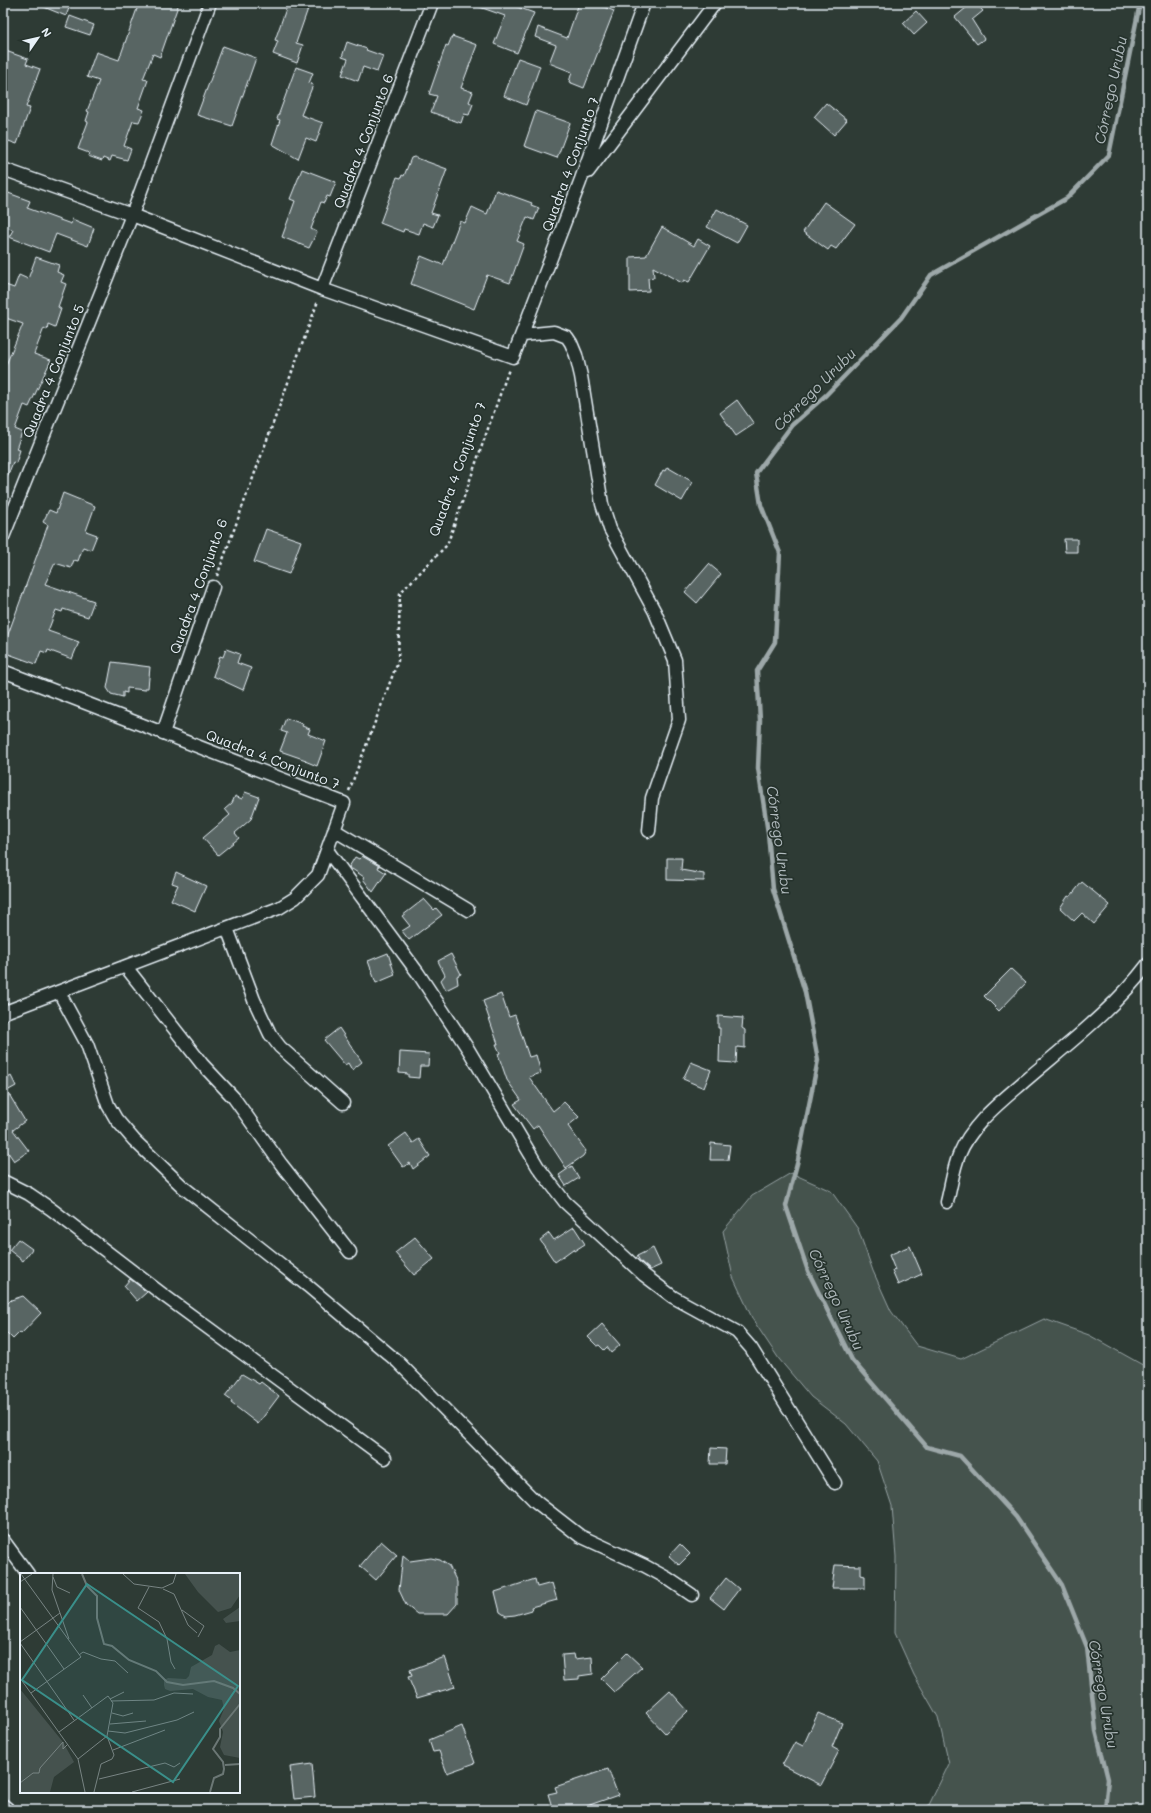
<svg xmlns="http://www.w3.org/2000/svg" width="1151" height="1813" font-family="Mali,sans-serif">
<rect width="100%" height="100%" fill="#2e3b35"/>
<filter id="ink" filterUnits="userSpaceOnUse"><feTurbulence type="fractalNoise" baseFrequency=".025" numOctaves="2"/><feDisplacementMap in="SourceGraphic" scale="8" xChannelSelector="R" yChannelSelector="G"/><feConvolveMatrix kernelMatrix="1 2 1 2 8 2 1 2 1" color-interpolation-filters="sRGB"/></filter>
<g filter="url(#ink)">
<path fill="#45524e" stroke="#96a2a3" d="M791 1173 831 1191 858 1229 873 1271 891 1311 917 1346 961 1359 1044 1319 1089 1335 1148 1368V1810H923L928 1807 949 1764 938 1717 914 1675 895 1633 896 1557 892 1506 877 1461 846 1424 811 1397 779 1359 753 1320 733 1277 723 1231 752 1196Z"/>
<g fill="none" stroke-linecap="round" stroke-linejoin="round">
<path stroke="#9da8a9" stroke-width="4.5" d="M1105 1810 1108 1779 1096 1731 1087 1647 1062 1585 1016 1517 960 1456 927 1447 852 1360 808 1271 786 1206 798 1160 818 1060 805 992 773 889 768 833 758 768 760 720 757 671 775 642 780 553 761 505 756 473 792 425 826 395 901 318 931 275 1067 198 1109 155 1140 3"/>
</g>
<path fill="#596563" stroke="#e8f1f8" d="M34 3H71L66 16Z
M139 3H179L160 57 153 54 143 79 148 80 138 108 144 110 139 122 133 121 124 146 131 149 127 160 112 156 110 161 103 158 102 161 88 156 89 153 78 149 88 122 86 121 89 112 87 111 99 81 87 77 96 52 119 60Z
M288 3H310L296 43 303 45 297 63 273 54 278 41 275 40Z
M474 3H506L534 13 517 53 494 44 505 16 474 5Z
M579 3H593L614 11 584 88 569 82 572 72 549 63 556 45 535 37 538 27 567 38Z
M972 3H976L983 11 972 20 984 39 977 44 955 17Z
M916 11 927 23 914 35 903 23Z
M70 16 94 25 90 35 66 27Z
M452 36 477 45 461 88 473 92 469 102 473 104 469 115 464 114 461 123 431 112 437 96 429 94 446 45 448 46Z
M347 42 367 49 366 50 383 56 377 72 363 67 358 81 342 75 348 59 342 57Z
M223 46 256 58 232 126 197 115Z
M3 50 28 59 26 64 40 69 26 107 30 108 17 144 3 139Z
M518 58 540 66 526 105 504 96Z
M296 67 313 73 309 83 313 85 301 115 323 123 316 142 306 138 298 159 272 144 280 120 277 119Z
M826 103 847 120 834 135 814 117Z
M536 111 570 123 557 158 524 146Z
M414 157 447 169 431 213 438 215 433 227 423 223 419 234 404 229 403 232 380 223 397 177 401 178 402 175 404 176 411 158Z
M302 169 336 182 330 197 327 196 324 203 321 202 311 229 317 232 309 248 282 237 295 201 290 199Z
M496 190 532 203 531 205 539 208 534 220 527 217 517 241 524 244 510 283 487 275 474 309 411 284 421 256 443 265 460 221 465 223 472 207 487 214Z
M3 191 30 201 27 208 71 224 72 219 94 228 88 246 56 234 49 252 9 237 13 230 3 225 7 211 3 210Z
M824 202 855 224 836 249 831 246 828 250 803 232Z
M717 209 747 225 737 243 707 227Z
M662 227 694 246 698 239 710 246 689 282 684 280 682 283 653 267 654 277 648 278 649 291 630 292V257L646 256Z
M36 257 59 265 57 272 64 275 61 282 66 284 58 307 61 309 55 327 48 324 47 330 44 328 34 354 51 360 29 407 24 405 15 429 22 432 16 449 20 450 16 463 13 462 4 485 3 372 23 324 3 317V284L14 288 19 275 28 279Z
M737 400 754 424 736 436 720 413Z
M667 467 693 482 682 501 655 485 663 470 665 471Z
M63 493 95 506 86 531 97 535 91 550 83 547 78 561 74 560 71 568 55 563 45 584 94 601 88 617 63 609 62 612 56 610 48 631 79 642 72 659 48 650 47 653 41 651 36 664 3 652V648L48 525 43 522 49 510 56 513Z
M266 529 301 541 289 574 254 562Z
M1064 539H1077V552H1065Z
M709 564 721 574 697 603 685 592Z
M226 649 240 654 237 663 251 668 243 690 213 676 220 656 223 657Z
M112 662 150 667 148 688H145V690L127 688V693L123 692V697L111 694 107 688Z
M286 718 303 724 302 726 310 729 308 734 326 741 317 766 305 761 306 760 280 751 287 733 281 731Z
M245 792 259 797 251 819 235 833 239 838 218 855 203 838 230 815 225 809 232 803 235 796 242 799Z
M362 856 379 866 378 868 386 873 373 892 363 879 364 877 349 867 355 857 359 859Z
M667 858H682L681 870 704 874V881L667 880Z
M176 872 206 886 195 911 171 900 178 885 172 883Z
M1082 882 1110 905 1094 924 1082 913 1074 921 1060 908 1068 896 1070 897Z
M424 899 434 910 436 908 442 915 409 940 402 931 410 926 402 916Z
M388 953 395 975 376 983 368 961Z
M451 954 461 974 457 976 458 984 446 990 441 980 445 975 438 961Z
M1011 969 1026 983 999 1011 984 996Z
M501 994 509 1017 515 1015 529 1057 536 1055 541 1073 529 1077 553 1111 564 1102 579 1117 568 1126 586 1151 583 1156 566 1168 538 1125 533 1129 514 1104 521 1100 507 1080 498 1054 500 1053 496 1044H498L483 1001Z
M718 1016 743 1018 742 1028 745 1030V1048L737 1047 736 1063 719 1062 720 1028H718Z
M339 1028 362 1062 352 1070 348 1063 345 1065 324 1040Z
M400 1052 429 1054 428 1066H420L419 1078 408 1077V1074L399 1073Z
M691 1062 711 1070 704 1088 683 1079Z
M11 1076 16 1086 7 1091 25 1121 13 1130 29 1151 14 1161 3 1145V1081Z
M406 1133 413 1143 419 1139 430 1156 413 1169 410 1163 403 1167 388 1146Z
M711 1143 730 1145 728 1160H710Z
M572 1166 579 1178 566 1186 559 1175Z
M574 1227 585 1244 574 1251 573 1249 555 1262 540 1240 549 1233 554 1240Z
M415 1237 434 1259 414 1275 395 1253Z
M18 1239 32 1249 23 1261 9 1250Z
M910 1246 922 1274 898 1285 892 1271 895 1270 889 1255Z
M653 1248 661 1265 650 1270 640 1261 637 1256Z
M130 1279 147 1292 137 1301 124 1286Z
M23 1296 41 1313 21 1334 20 1332 13 1339 3 1329V1308L11 1300Z
M602 1324 620 1345 611 1353 607 1347 604 1350 599 1345 597 1346 588 1337Z
M242 1374 259 1384 261 1382 279 1396 258 1424 231 1403 232 1401 225 1396Z
M711 1448 726 1449 725 1464H710Z
M381 1541 397 1555 376 1580 360 1566Z
M680 1544 690 1554 679 1565 669 1556Z
M403 1555 410 1561 431 1558 440 1560 449 1566 457 1582V1604L448 1614H417L406 1605 399 1590Z
M835 1565 861 1566V1575L865 1576V1588H832Z
M726 1578 739 1589 724 1609 710 1598Z
M535 1579 537 1587 552 1583 557 1600 531 1607 532 1610 515 1615 506 1616 500 1612 495 1592Z
M627 1653 642 1667 614 1692 601 1679Z
M574 1654 575 1659 592 1657 593 1674 579 1676V1679L564 1680 562 1655Z
M445 1657 455 1687 417 1698 408 1677 412 1676 410 1670Z
M670 1691 688 1711 665 1733 646 1713Z
M818 1713 842 1723 832 1747 839 1751 821 1785 782 1765 795 1742 803 1746Z
M462 1726 475 1763 447 1773 439 1751 433 1752 429 1740Z
M312 1764 315 1797 294 1799 290 1767Z
M608 1769 618 1795 584 1807 585 1810H553L548 1794 557 1792 555 1787Z"/>
<g fill="none" stroke-linecap="round" stroke-linejoin="round">
<g stroke="#e8f1f8" stroke-width="15">
<path id="minor" d="M3 169 132 215 322 289 513 357 580 182 644 3
M588 172 715 3
M322 289 432 3
M523 335 554 332 567 337 571 343 576 355 581 376 602 504 610 529 655 612 675 660 679 720 652 798 649 831
M3 537 132 215 210 3
M3 671 344 803 318 875 295 898 279 908 5 1012 3 1014
M163 733 213 587
M334 830 468 910
M327 850 418 973 468 1049 538 1167 565 1202 644 1275 673 1297 737 1332 751 1348 835 1483
M227 928 254 1000 270 1034 280 1047 343 1103
M126 967 202 1064 234 1098 281 1164 350 1252
M59 992 87 1044 108 1105 116 1119 134 1140 183 1187 308 1286 398 1362 535 1501 580 1536 645 1566 667 1578 692 1595
M3 1181 29 1194 51 1209 162 1294 385 1458
M947 1202C951 1187 953 1169 959 1155 972 1123 1002 1101 1027 1079 1069 1043 1114 1009 1148 964
M3 1540 28 1574
M3 1805 9 1810"/>
</g>
<path stroke="#e8f1f8" stroke-width="2.5" stroke-dasharray="3 3" stroke-linecap="butt" d="M217 576 318 301
M349 791 398 661 400 593 447 545 509 369"/>
<use href="#minor" stroke="#26332d" stroke-width="12"/>
</g>
</g>
<g text-anchor="middle" dominant-baseline="central" stroke-width="3.5" stroke-linejoin="round" paint-order="stroke">
<g font-size="14" fill="#e8f1f8" stroke="#26332d">
<text transform="translate(363 141) rotate(-69)">Quadra 4 Conjunto 6</text>
<text transform="translate(570 164) rotate(-70)">Quadra 4 Conjunto 7</text>
<text transform="translate(53 371) rotate(-68)">Quadra 4 Conjunto 5</text>
<text transform="translate(457 469) rotate(-70)">Quadra 4 Conjunto 7</text>
<text transform="translate(198 586) rotate(-70)">Quadra 4 Conjunto 6</text>
<text transform="translate(273 759) rotate(21)">Quadra 4 Conjunto 7</text>
</g>
<g font-size="15" font-style="italic" fill="#b0babd" stroke="#26332d">
<text transform="translate(1110 90) rotate(-78)">Córrego Urubu</text>
<text transform="translate(814 389) rotate(-45)">Córrego Urubu</text>
<text transform="translate(780 840) rotate(82)">Córrego Urubu</text>
<text transform="translate(837 1299) rotate(65)">Córrego Urubu</text>
<text transform="translate(1104 1694) rotate(80)">Córrego Urubu</text>
</g>
</g>
<g transform="translate(20 1573)">
<rect width="220" height="220" fill="#2e3b35"/>
<path d="M165 1H220V22L211 35 198 39 178 19ZM220 34V48L206 50 203 46ZM199 71 210 79 220 77V185L204 182 200 174 203 159 199 148 204 136 202 127 188 124 173 116 150 118 145 116 144 112V107L148 105 166 106 169 103 171 94 192 82 195 73ZM0 116 43 169 54 189 34 204 30 219H0Z" fill="#45524e"/>
<path fill="none" stroke="#6b7775" stroke-width="2" d="M62 1 67 13 77 23V45L84 71 92 73 109 87 136 98 147 109 163 112 194 108 213 115 220 121M205 192 220 191M190 219 194 205 203 201 204 196 203 189 193 176 200 164V156L220 131"/>
<path fill="none" stroke="#788483" stroke-width="1" d="M1 1 61 84 11 120M33 1 32 17 49 66M103 1 114 11 142 15 153 10 156 1M33 4 37 14 50 20M0 9 12 1M129 14 118 35 139 49 147 66 151 89 155 96M143 16 154 21 168 52 177 60M0 34 44 96M162 37 184 53 178 64M0 69 40 40M0 70 54 147M59 82 63 79 81 86 95 88 108 100M0 105 58 186 65 219M63 122 72 135M90 126 104 119M91 128 134 127 154 120 173 121M92 140 103 143 113 140M90 151 126 148M88 158 105 160 157 147 174 139M39 159 88 123 93 130 87 163 94 182 92 186 81 191 74 219M93 177 145 157M58 186 87 163M79 206 145 190 154 194 160 190M0 210 13 200H19L20 195 43 169V176L48 171M112 219 160 206"/>
<path fill="#3a8f8a" fill-opacity="0.15" stroke="#3a8f8a" stroke-width="2" d="M67 11 218 113 153 209 2 107Z"/>
<rect width="220" height="220" fill="none" stroke="#e8f1f8" stroke-width="2"/>
</g>
<rect width="1151" height="1813" fill="none" stroke="#26332d" stroke-width="16"/>
<rect x="8" y="8" width="1135" height="1797" fill="none" stroke="#e8f1f8" stroke-width="1.5" filter="url(#ink)"/>
<g transform="translate(38 38) rotate(56)" stroke="#26332d" stroke-width="3" paint-order="stroke">
<path d="M0-3L7 15L0 10L-7 15Z" fill="#e8f1f8"/>
<text y="-6" font-size="11" font-weight="bold" text-anchor="middle" fill="#e8f1f8">N</text>
</g>
</svg>
